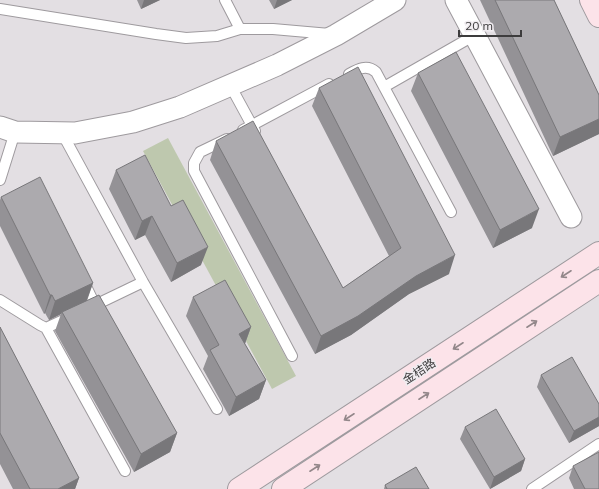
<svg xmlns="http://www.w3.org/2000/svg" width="599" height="489" font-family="Mulish,'Noto Sans SC',sans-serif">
<rect width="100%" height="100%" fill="#e3dfe3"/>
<path fill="#bec8ae" d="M168 138 296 376 272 389 143 151Z"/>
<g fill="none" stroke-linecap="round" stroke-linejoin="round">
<g stroke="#9e9a9e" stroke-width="12">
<path id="lane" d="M225 0 240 29
M0 9 156 34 186 38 217 36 240 29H273L330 34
M349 74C358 69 367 64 376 72L451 212
M230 85 255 131
M384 87 475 35
M243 130 329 84
M62 133 143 282 217 409
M227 139 200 152 194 163V171L292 356
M0 180 15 132
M84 282 95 305
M0 300 40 325 46 328 70 317
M91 307 143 282
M46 328 125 471
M532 489 599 444"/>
</g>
<g stroke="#9e9a9e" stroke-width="23">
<path id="street" d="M456 0 571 217
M0 127 15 132 75 133 133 122 180 107 277 65 336 35 395 0"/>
</g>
<g stroke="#9e9a9e" stroke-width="24">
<path id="secondary" d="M591 0 599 16
M239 489 599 253
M283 489 599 281"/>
</g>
<use href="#lane" stroke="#fff" stroke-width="10"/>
<use href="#street" stroke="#fff" stroke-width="21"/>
<use href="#secondary" stroke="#fce3e9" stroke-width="22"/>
</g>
<path fill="#949296" d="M137 0H160L141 9Z
M269 0H292L274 9Z
M480 0H554L599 95V134L553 156Z
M418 73 532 228 493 248 411 91Z
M319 88 449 274 409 294 351 335 315 354 210 160 216 141 343 288 389 256 312 106Z
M116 170 201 265 171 282 145 235 135 240 109 189Z
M1 197 93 283 87 301 177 433 170 452 134 472 55 331 61 314 49 320 45 313 44 314 0 226V200Z
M193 297 251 327 245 344 266 380 259 399 229 416 203 369 208 356 186 316Z
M0 327 79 478 75 489H13L0 464Z
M541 375 599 404V426L569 443 537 387Z
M465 427 525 459 521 471 490 489 460 439Z
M573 466 599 489H574L569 478Z
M385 485 429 489H384Z"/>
<path fill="#78777a" d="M144 0H160L141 9Z
M277 0H292L274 9Z
M599 119V134L553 156 560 137Z
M539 209 532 228 493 248 500 230Z
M152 216 145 235 135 240 142 221Z
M208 247 201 265 171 282 177 263Z
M455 255 449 274 409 294 351 335 315 354 321 336 416 276Z
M93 283 86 302 62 312 61 314 49 320 55 301Z
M50 295H52L45 313 44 314Z
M251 327 244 346 239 334Z
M266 380 259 399 229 416 236 397Z
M599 417V426L569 443 574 431Z
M177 433 170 452 134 472 141 454Z
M525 459 521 471 490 489 494 477Z
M79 478 75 489H58Z"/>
<path fill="#acaaae" stroke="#78777a" d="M495 0H554L599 95V119L560 137Z
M456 52 539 209 500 230 418 73Z
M358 67 455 255 416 276 358 316 321 336 216 141 253 121 343 288 401 248 319 88Z
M145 155 171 206 183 200 208 247 177 263 152 216 142 221 116 170Z
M40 177 93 283 55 301 52 295H50L1 197Z
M225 280 251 327 239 334 266 380 236 397 210 350 219 345 193 297Z
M99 295 177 433 141 454 62 312Z
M0 327 79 478 58 489H30L0 433Z
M572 357 599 404V417L574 431 541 375Z
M496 409 525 459 494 477 465 427Z
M599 452V489H585L573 466Z
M416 467 429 489H387L385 485Z"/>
<defs><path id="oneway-shaft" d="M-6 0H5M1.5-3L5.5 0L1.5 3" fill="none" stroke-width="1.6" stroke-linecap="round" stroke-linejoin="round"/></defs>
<g stroke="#93878a">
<use href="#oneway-shaft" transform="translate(566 274) rotate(147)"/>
<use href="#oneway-shaft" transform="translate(532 324) rotate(-33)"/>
<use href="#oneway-shaft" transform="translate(458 346) rotate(147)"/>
<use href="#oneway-shaft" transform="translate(424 396) rotate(-33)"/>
<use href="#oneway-shaft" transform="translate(349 417) rotate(147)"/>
<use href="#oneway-shaft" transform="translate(315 468) rotate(-33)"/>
</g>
<g text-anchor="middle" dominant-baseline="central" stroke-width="3" stroke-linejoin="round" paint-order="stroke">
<g font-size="12" fill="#3d3c3d" stroke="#f0ecf0">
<text transform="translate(419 371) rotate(-33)">金桔路</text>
</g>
</g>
<path d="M459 30v6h62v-6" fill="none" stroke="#3d3c3d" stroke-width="2"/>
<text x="465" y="30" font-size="12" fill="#3d3c3d" stroke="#f0ecf0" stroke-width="3" paint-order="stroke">20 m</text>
</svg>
